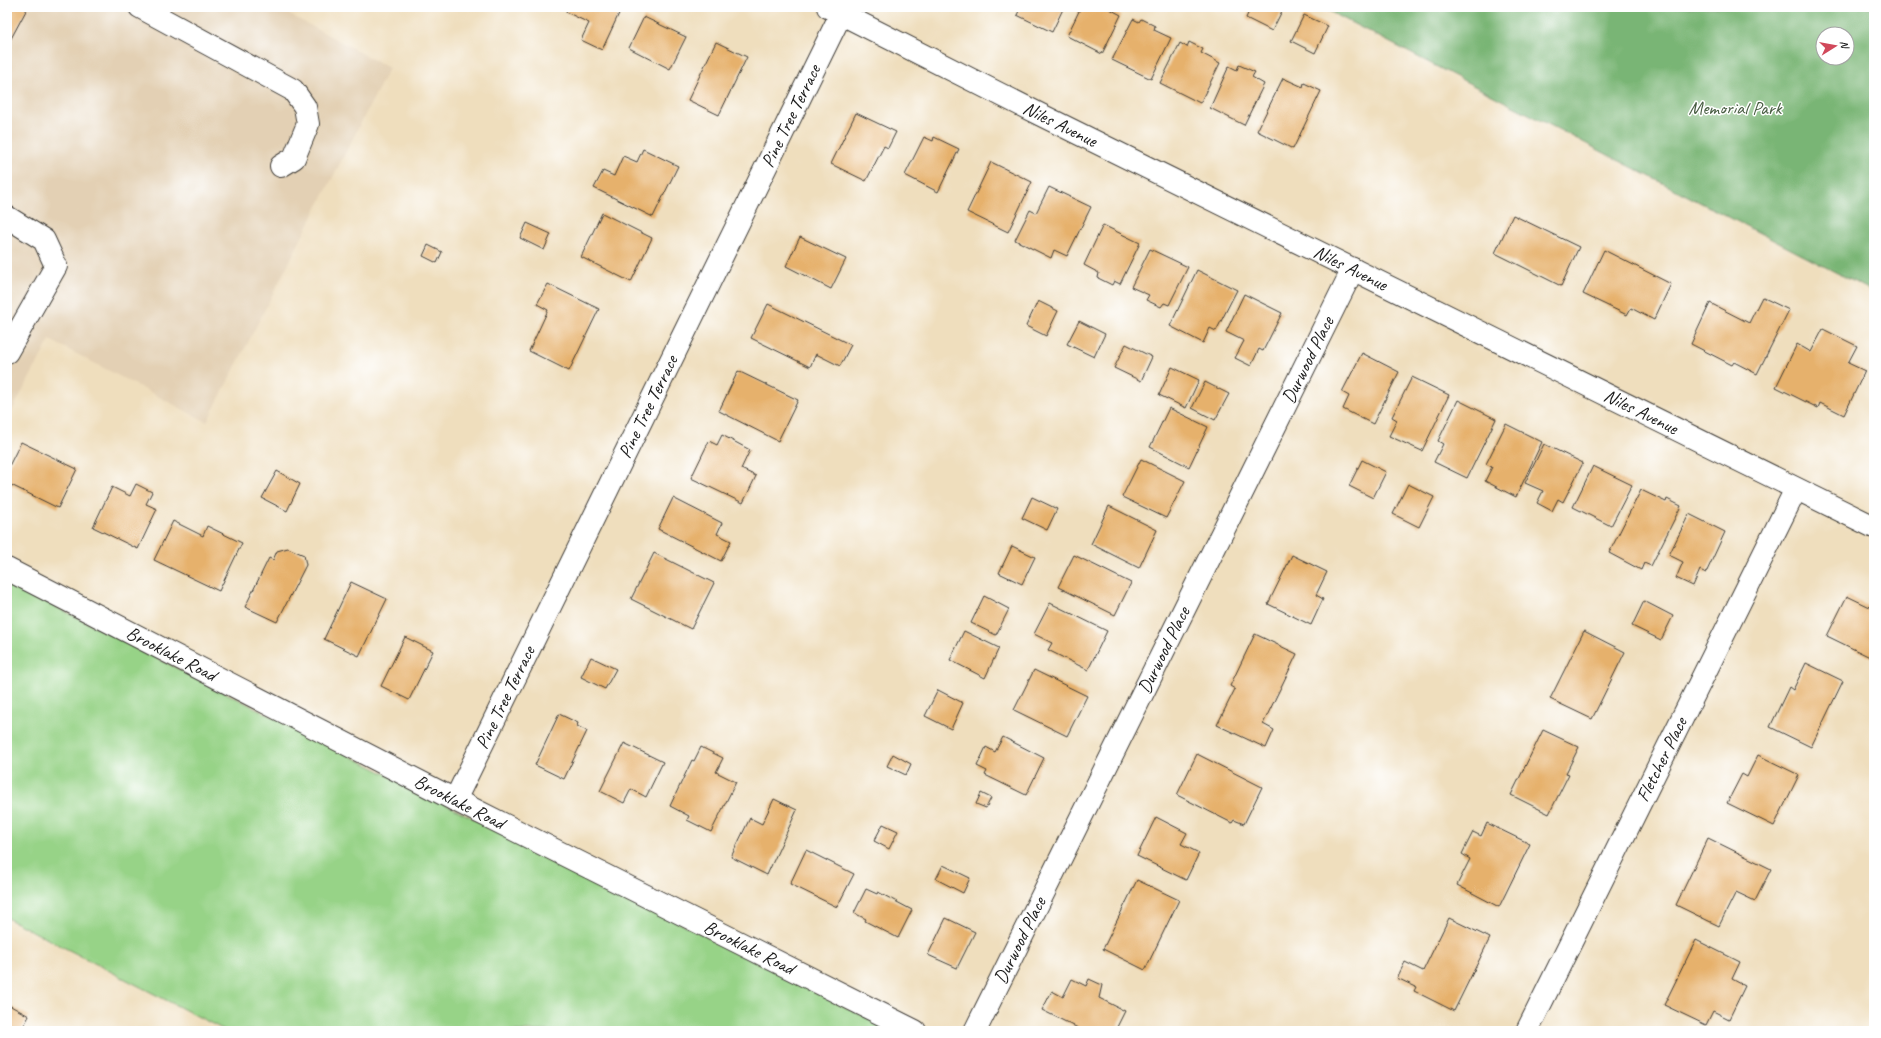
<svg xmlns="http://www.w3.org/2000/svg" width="1881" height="1038" font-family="Caveat,sans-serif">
<rect width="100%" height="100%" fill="#fff"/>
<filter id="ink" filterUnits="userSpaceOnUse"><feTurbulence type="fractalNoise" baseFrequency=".025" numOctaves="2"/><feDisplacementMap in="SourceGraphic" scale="8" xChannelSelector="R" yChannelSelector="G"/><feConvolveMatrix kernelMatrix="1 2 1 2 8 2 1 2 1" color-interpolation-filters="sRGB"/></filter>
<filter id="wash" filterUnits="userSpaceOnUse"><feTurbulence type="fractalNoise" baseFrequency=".012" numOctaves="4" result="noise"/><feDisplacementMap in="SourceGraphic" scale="16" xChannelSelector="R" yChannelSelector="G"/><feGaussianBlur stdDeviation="0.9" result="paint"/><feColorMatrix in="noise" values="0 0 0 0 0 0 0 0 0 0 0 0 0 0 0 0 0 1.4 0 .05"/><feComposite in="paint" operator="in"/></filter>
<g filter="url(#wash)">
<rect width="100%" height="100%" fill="#efdebd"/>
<path fill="#e3d0b4" d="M7 7H276L389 68 207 422 50 340 7 420Z"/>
<path fill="#97d387" stroke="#5a7852" d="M7 582 893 1031H226L7 918Z"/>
<path fill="#79b574" stroke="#4a6848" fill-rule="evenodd" d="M1321 7H1874V292ZM1823 34H1847V58H1823Z"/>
<g id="blocks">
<path fill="#e6b16c" d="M7 7H28L7 46Z
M568 7H622L602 50 581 40 589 23 566 12Z
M1021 7H1064L1052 32 1017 15Z
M1081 7H1106L1121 15 1102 54 1067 36Z
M1251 7H1284L1272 31 1246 18Z
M1304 15 1328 26 1315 53 1291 41Z
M644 17 686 37 670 69 629 48Z
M1133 19 1139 22 1141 19 1155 26 1154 30 1171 38 1151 79 1112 60Z
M716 42 747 57 719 115 688 100Z
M1189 42 1203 49 1201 53 1220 63 1200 103 1160 83 1180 43 1187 47Z
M1239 65 1255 72 1252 77 1264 84 1244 125 1210 108 1229 66 1237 70Z
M1283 78 1303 87 1304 83 1321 91 1293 149 1257 131Z
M856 113 896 132 888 148 884 146 866 181 831 164Z
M924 137 933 141 934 137 959 149 938 192 905 175Z
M643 149 678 166 653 217 594 188 603 171 614 176 623 156 637 162Z
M991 162 1032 182 1008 232 967 212Z
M1049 187 1091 207 1067 256 1054 250 1051 258 1015 240 1030 210 1036 213Z
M602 213 652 238 631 282 581 257Z
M1513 215 1579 247 1561 286 1495 253Z
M527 223 551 234 544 250 520 238Z
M1103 225 1140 243 1120 284 1114 281 1112 285 1098 278 1099 273 1084 265Z
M800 237 846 259 831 289 786 266Z
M428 245 442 252 437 263 423 256Z
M1150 249 1188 267 1169 305 1164 303 1161 307 1146 300 1149 295 1131 287Z
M1604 250 1671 284 1654 320 1631 308 1627 315 1583 294Z
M1197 270 1237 290 1216 331 1210 328 1203 343 1170 326Z
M548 284 599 309 569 371 529 351 548 310 537 304Z
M1244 294 1282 313 1263 351 1259 349 1251 366 1235 358 1244 341 1226 332Z
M1762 297 1789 310 1757 374 1734 362 1732 365 1691 344 1710 303 1749 323Z
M1038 301 1058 311 1046 336 1026 326Z
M768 304 851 345 840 366 816 354 810 367 751 338Z
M1079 321 1105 334 1094 357 1067 344Z
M1823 329 1857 346 1848 363 1865 371 1844 415 1820 403 1818 408 1776 387 1797 344 1811 352Z
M1126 344 1152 357 1141 381 1114 368Z
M1362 353 1399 372 1373 424 1343 409 1349 396 1342 392Z
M1172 367 1199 380 1186 408 1159 395Z
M738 371 798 400 778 441 719 411Z
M1412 377 1449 395 1422 451 1389 436 1397 420 1392 417Z
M1205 382 1229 394 1215 420 1192 408Z
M1458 400 1496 419 1467 478 1434 462 1443 444 1438 441Z
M1169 408 1208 427 1189 467 1150 447Z
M1506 424 1542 442 1516 497 1485 481 1492 467 1486 464Z
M722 435 750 450 741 469 756 476 743 503 691 478 709 441 717 445Z
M21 442 77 469 58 508 7 483V470Z
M1544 444 1583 463 1563 502 1558 499 1552 511 1537 503 1543 491 1525 483Z
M1141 459 1185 481 1166 518 1122 497Z
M1362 460 1386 472 1373 498 1349 486Z
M1593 466 1632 485 1611 526 1573 507Z
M277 471 300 484 287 511 262 498Z
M136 484 152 492 146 504 157 509 138 549 93 527 112 487 130 496Z
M1408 484 1434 497 1419 527 1393 514Z
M1641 490 1666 502 1667 499 1681 506 1651 566 1644 563 1641 570 1609 553Z
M1032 497 1057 509 1047 530 1022 518Z
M673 498 722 523 717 534 731 541 721 561 658 529Z
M1109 506 1157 530 1139 568 1091 544Z
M1689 514 1725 532 1706 573 1700 570 1693 586 1676 578 1683 562 1669 555Z
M173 521 203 536 207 526 242 543 219 591 154 560Z
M1012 546 1035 557 1022 584 999 573Z
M288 548 304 555 306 565 277 622 245 607 269 558 273 560 277 551Z
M654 553 714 583 691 629 631 599Z
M1074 555 1131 583 1115 615 1058 587Z
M1292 555 1327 572 1316 595 1323 599 1311 625 1268 604Z
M351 582 387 599 359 656 324 639Z
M984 596 1009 609 996 635 971 623Z
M1847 596 1874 609V659L1827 636Z
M1644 601 1673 616 1661 640 1632 626Z
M1050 603 1107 631 1088 670 1048 650 1052 643 1034 634Z
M964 631 999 648 985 678 950 660Z
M1584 631 1625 652 1592 719 1550 699Z
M1255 634 1297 654 1263 724 1274 730 1266 748 1217 725 1235 689 1230 686Z
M405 637 433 651 409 700 381 686Z
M591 657 616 669 605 689 581 677Z
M1806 663 1843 681 1811 747 1770 727 1789 687 1793 690Z
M1034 670 1087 696 1067 736 1014 710Z
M938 690 963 703 951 729 925 716Z
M559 714 578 723 577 726 587 731 564 779 535 765Z
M1543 730 1579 747 1566 773 1569 774 1549 814 1511 795Z
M1003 737 1044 758 1026 795 985 775 987 771 977 766 986 747 995 752Z
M624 743 663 762 646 797 631 789 624 803 600 791Z
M701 747 723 758 716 772 736 782 711 832 687 820 689 816 670 806 692 760 694 761Z
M893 754 911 764 906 775 887 766Z
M1197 754 1262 787 1244 824 1234 820 1232 823 1177 795Z
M1758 755 1799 775 1774 826 1727 803 1742 774 1747 777Z
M981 793 991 798 986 808 976 804Z
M774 799 797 810 767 875 731 857 750 818 762 824Z
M1156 817 1187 833 1181 844 1199 853 1186 880 1137 856Z
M1487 823 1530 844 1499 907 1457 885 1470 859 1462 854 1473 832 1481 836Z
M883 824 898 831 889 849 874 841Z
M1708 838 1771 869 1755 901 1736 892 1719 926 1676 905Z
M806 850 854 874 837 907 790 884Z
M943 865 970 878 963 893 936 879Z
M1137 880 1179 900 1145 970 1103 949Z
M866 889 877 894 878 892 912 910 898 938 865 921 866 919 854 913Z
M946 918 975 932 957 968 928 955Z
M1449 918 1490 938 1454 1011 1414 991 1416 987 1397 978 1405 962 1423 971Z
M1696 940 1740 962 1732 979 1745 986 1729 1019 1713 1011 1706 1025 1664 1005Z
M1072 979 1086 986 1089 979 1102 985 1099 998 1125 1011 1115 1031H1084L1042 1010 1052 991 1063 997Z
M7 1004 29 1016 21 1031H7Z"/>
</g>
</g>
<g filter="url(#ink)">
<use href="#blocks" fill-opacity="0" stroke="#3c3934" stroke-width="1"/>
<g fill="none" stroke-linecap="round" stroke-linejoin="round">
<g stroke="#3c3934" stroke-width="24">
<g id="minor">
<path d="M140 7 293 90 305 107 308 124 294 158 281 166"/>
<path id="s1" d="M828 7 1039 114 1874 527"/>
<path d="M7 217 44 240 56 266 7 352"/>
<path id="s2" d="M7 569 455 800 915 1031"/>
<path id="s3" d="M455 800 841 14"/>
<path id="s4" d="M975 1031 1353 269"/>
<path id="s5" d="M1527 1031 1796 489"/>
</g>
</g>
<use href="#minor" stroke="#fff" stroke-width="22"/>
</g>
</g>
<g text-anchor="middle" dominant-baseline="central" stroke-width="3" stroke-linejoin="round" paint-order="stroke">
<g font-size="19" fill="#475c41" stroke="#fff">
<text x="1735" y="108">Memorial Park</text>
</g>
<g font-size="19" fill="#1c1c1c" stroke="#fff">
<text stroke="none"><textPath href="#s3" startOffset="762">Pine Tree Terrace</textPath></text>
<text stroke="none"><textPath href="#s1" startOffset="260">Niles Avenue</textPath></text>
<text stroke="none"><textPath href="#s1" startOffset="584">Niles Avenue</textPath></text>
<text stroke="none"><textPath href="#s4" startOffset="749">Durwood Place</textPath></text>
<text stroke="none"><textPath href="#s3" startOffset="438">Pine Tree Terrace</textPath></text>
<text stroke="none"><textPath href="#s1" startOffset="908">Niles Avenue</textPath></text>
<text stroke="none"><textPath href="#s4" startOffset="425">Durwood Place</textPath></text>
<text stroke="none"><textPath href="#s2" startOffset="185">Brooklake Road</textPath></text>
<text stroke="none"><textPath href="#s3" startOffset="114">Pine Tree Terrace</textPath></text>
<text stroke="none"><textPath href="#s5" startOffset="303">Fletcher Place</textPath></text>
<text stroke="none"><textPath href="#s2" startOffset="509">Brooklake Road</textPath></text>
<text stroke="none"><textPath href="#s4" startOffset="101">Durwood Place</textPath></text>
<text stroke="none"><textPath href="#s2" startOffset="833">Brooklake Road</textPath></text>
</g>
</g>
<rect width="1881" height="1038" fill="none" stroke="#fff" stroke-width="24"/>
<g transform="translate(1835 46) rotate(79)"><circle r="19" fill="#ffffff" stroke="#a4a4a4"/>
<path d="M0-3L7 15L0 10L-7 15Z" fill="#d1495b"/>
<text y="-6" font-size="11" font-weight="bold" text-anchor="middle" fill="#1c1c1c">N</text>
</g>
</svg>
